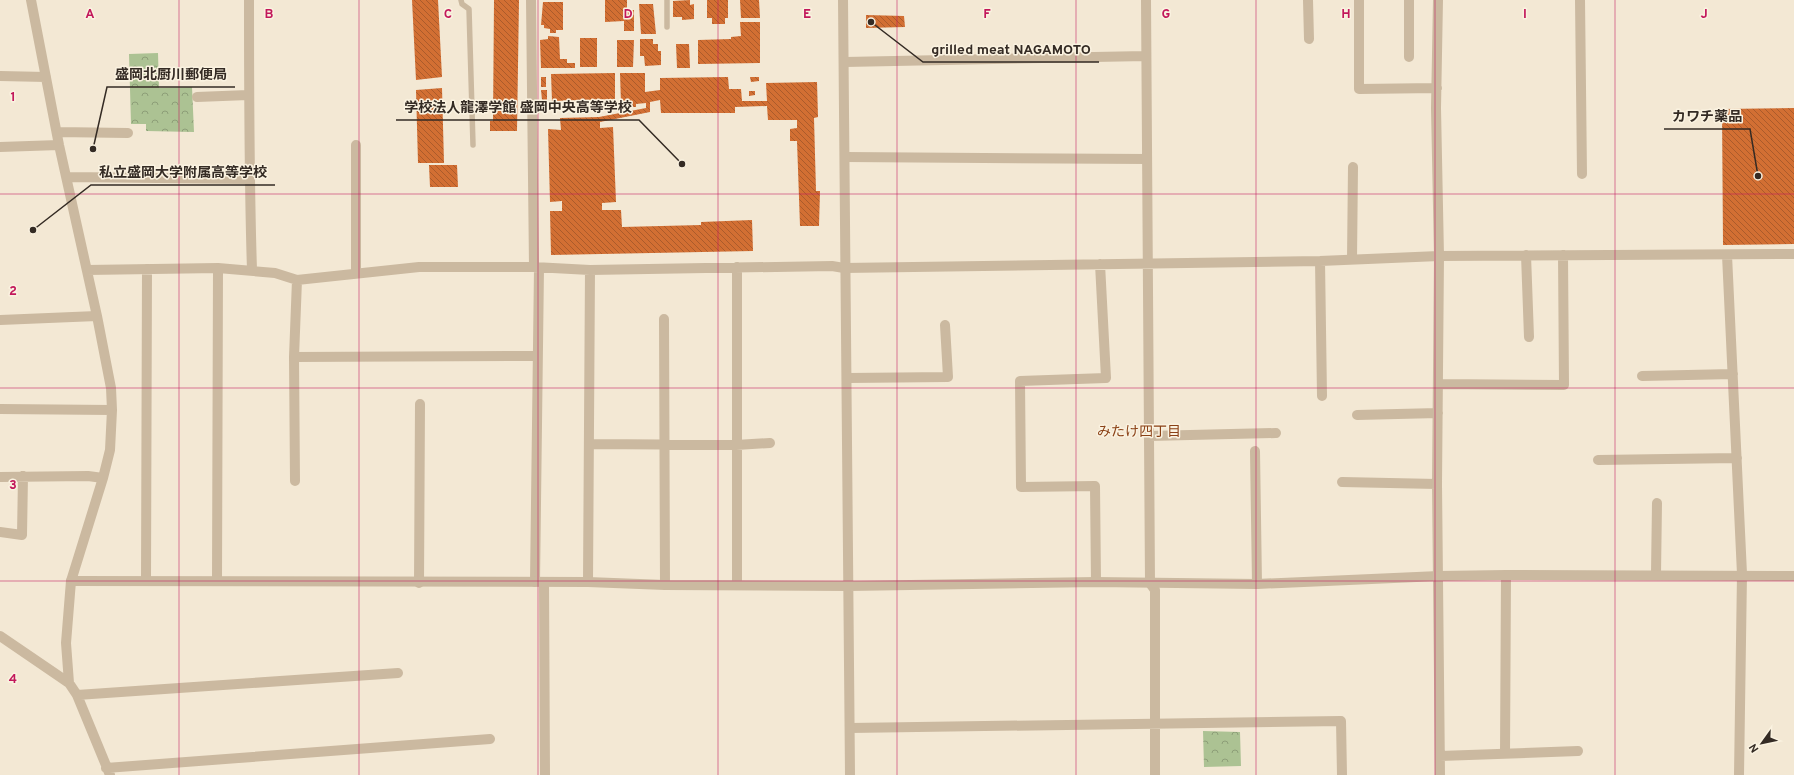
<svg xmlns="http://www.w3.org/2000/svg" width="1794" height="775" font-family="Overpass,'Noto Sans JP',sans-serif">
<defs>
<pattern id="forest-crowns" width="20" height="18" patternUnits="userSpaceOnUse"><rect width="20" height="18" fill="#acc293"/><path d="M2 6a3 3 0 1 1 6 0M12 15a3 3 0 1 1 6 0" fill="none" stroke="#8d9e78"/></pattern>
<pattern id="building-back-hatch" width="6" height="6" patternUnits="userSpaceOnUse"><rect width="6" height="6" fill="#d26f33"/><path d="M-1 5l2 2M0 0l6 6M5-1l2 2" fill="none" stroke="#ab5b2b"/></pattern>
</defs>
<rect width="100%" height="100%" fill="#f3e8d4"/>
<path fill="url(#forest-crowns)" d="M158 53 159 88 192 87 194 132 146 131V124H131L129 54Z
M1203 731 1240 732 1241 766 1204 767Z"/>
<path fill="url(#building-back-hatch)" d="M412 0H438L442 77 416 80Z
M494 0H519L517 131H490V121H493Z
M605 0H627V10H634V31H624V21L605 22Z
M690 0V5L694 4V19L682 20V17H673V1Z
M707 0H728V18H725V24H712V18H707Z
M740 0H759L760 18H741Z
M543 2H563V30H556V33H550V29L544 28V25H541Z
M639 4H653L656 34H641Z
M866 15 904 16 905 27 866 28Z
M740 22H760V63L698 64V40L731 39V37L741 36Z
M548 36 559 37 560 59H567V63H575V68H541L540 40 548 39Z
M580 38H597V67H580Z
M640 39H653V44H658V51H661V65L645 66 644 56H640Z
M617 40H634L633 67H617Z
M676 44H689L690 68H677Z
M615 73V99L552 101 551 74Z
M620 73H645V92L660 90V78L728 77 729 89H741L742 101H767L766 83 817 82 818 117 814 118 816 191H820L819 226H800L797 141H790V129L797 128V120H768L767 106 735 107V113H661L660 100 650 102V112L600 122V128L613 127 616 202 602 203V210H621L622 227 701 225V222L752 220 753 251 551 255 550 211H562V201L550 202 548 129 561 130 560 118 599 117 646 108V103L636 104V107H630V103L621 104Z
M541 77H546V87H541Z
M750 77H759V81L751 82Z
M442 88 444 163H418L416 90Z
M541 90H547V100H542Z
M749 91H755V95L749 96Z
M1794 108V244L1723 245 1722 109Z
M429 165H457L458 187H430Z"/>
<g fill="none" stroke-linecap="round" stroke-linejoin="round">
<path stroke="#cbb9a0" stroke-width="5.5" d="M461 0 462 4 469 9 473 145
M667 0V27"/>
<path stroke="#cbb9a0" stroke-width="10" d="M31 0 59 145 97 316 111 388 112 410 110 450 103 478 71 581 66 643 69 683 77 695 110 775
M249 0C249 90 249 180 252 270
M531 0 534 267
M1146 0 1150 583 1155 590V775
M1308 0 1309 39
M1359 0V89L1437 88
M1409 0V57
M1438 0 1436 108 1439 256 1437 484 1440 775
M1580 0 1582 174
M845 62 1146 56
M0 76 46 77
M197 97 248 95
M57 132 128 133
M0 147 59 145
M846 157 1147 159
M67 177 249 179
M1526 255 1529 337
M1727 255 1742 574 1739 775
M1352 259 1353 167
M1320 261 1322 396
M87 270 218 268 275 273 297 280 419 267H534L590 270 832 266 844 268 1320 261 1439 256 1794 254
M356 273V145
M664 319 665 585
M0 320 97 316
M294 357 537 356
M1642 376 1733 374
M848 378 948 377 945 325
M1438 384 1564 385 1563 255
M0 409 112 410
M1357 415 1438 413
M1149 436 1276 433
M589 444 736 445 770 443
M1255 451 1257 584
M1598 460 1737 458
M0 477 88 476 103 478
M295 481 294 357 297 280
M1342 482 1437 484
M0 532 22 535 23 476
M1656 574 1657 503
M146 581 147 269
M217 581 218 268
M535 582 539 268
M544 582 545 775
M588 582 590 270
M1096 582 1095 486 1021 487 1020 381 1106 378 1100 264
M419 583 420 404
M737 585V267
M0 636 69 683
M77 695 398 673
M850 728 1341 721 1342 775
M1505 754 1506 575
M1440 756 1578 751
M106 768 490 739"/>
<path stroke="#cbb9a0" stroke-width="10" d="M843 0 850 775
M71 581 588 582 665 585 849 586 1096 582 1257 584 1439 576 1506 575 1794 576"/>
</g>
<path fill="none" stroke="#c2185b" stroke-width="1" stroke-opacity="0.55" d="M179 0V775M359 0V775M538 0V775M718 0V775M897 0V775M1076 0V775M1256 0V775M1435 0V775M1615 0V775M0 194H1794M0 388H1794M0 581H1794"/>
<g text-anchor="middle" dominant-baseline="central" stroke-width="3" stroke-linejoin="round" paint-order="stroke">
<g font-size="14" fill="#8a4116" stroke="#faf2e0">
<text x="1139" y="432">みたけ四丁目</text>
</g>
</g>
<g font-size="13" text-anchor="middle" font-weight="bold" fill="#c2185b" stroke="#faf2e0" stroke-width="3" stroke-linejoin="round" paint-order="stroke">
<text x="90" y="18">A</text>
<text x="269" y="18">B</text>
<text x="448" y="18">C</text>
<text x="628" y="18">D</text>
<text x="807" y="18">E</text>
<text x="987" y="18">F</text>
<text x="1166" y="18">G</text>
<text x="1346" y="18">H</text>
<text x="1525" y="18">I</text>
<text x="1704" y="18">J</text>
<text x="13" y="101">1</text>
<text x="13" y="295">2</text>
<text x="13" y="489">3</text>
<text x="13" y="683">4</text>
</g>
<path fill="none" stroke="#342b24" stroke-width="1.5" d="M871 22L923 62H1099M93 149L107 87H235M682 164L639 120H396M1758 176L1750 129H1664M33 230L91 185H275"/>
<g fill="#342b24" stroke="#faf2e0" stroke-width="1.5">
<circle cx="871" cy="22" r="4"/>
<circle cx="93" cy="149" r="4"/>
<circle cx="682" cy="164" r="4"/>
<circle cx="1758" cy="176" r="4"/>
<circle cx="33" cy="230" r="4"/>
</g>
<g font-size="14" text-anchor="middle" font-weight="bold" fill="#342b24" stroke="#faf2e0" stroke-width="3" stroke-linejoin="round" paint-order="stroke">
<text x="1011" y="54">grilled meat NAGAMOTO</text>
<text x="171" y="79">盛岡北厨川郵便局</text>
<text x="518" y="112">学校法人龍澤学館 盛岡中央高等学校</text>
<text x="1707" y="121">カワチ薬品</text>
<text x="183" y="177">私立盛岡大学附属高等学校</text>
</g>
<g transform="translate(1762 743) rotate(237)" stroke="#faf2e0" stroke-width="3" paint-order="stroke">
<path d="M0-3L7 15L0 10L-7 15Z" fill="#342b24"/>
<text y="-6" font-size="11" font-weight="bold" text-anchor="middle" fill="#342b24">N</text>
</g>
</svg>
